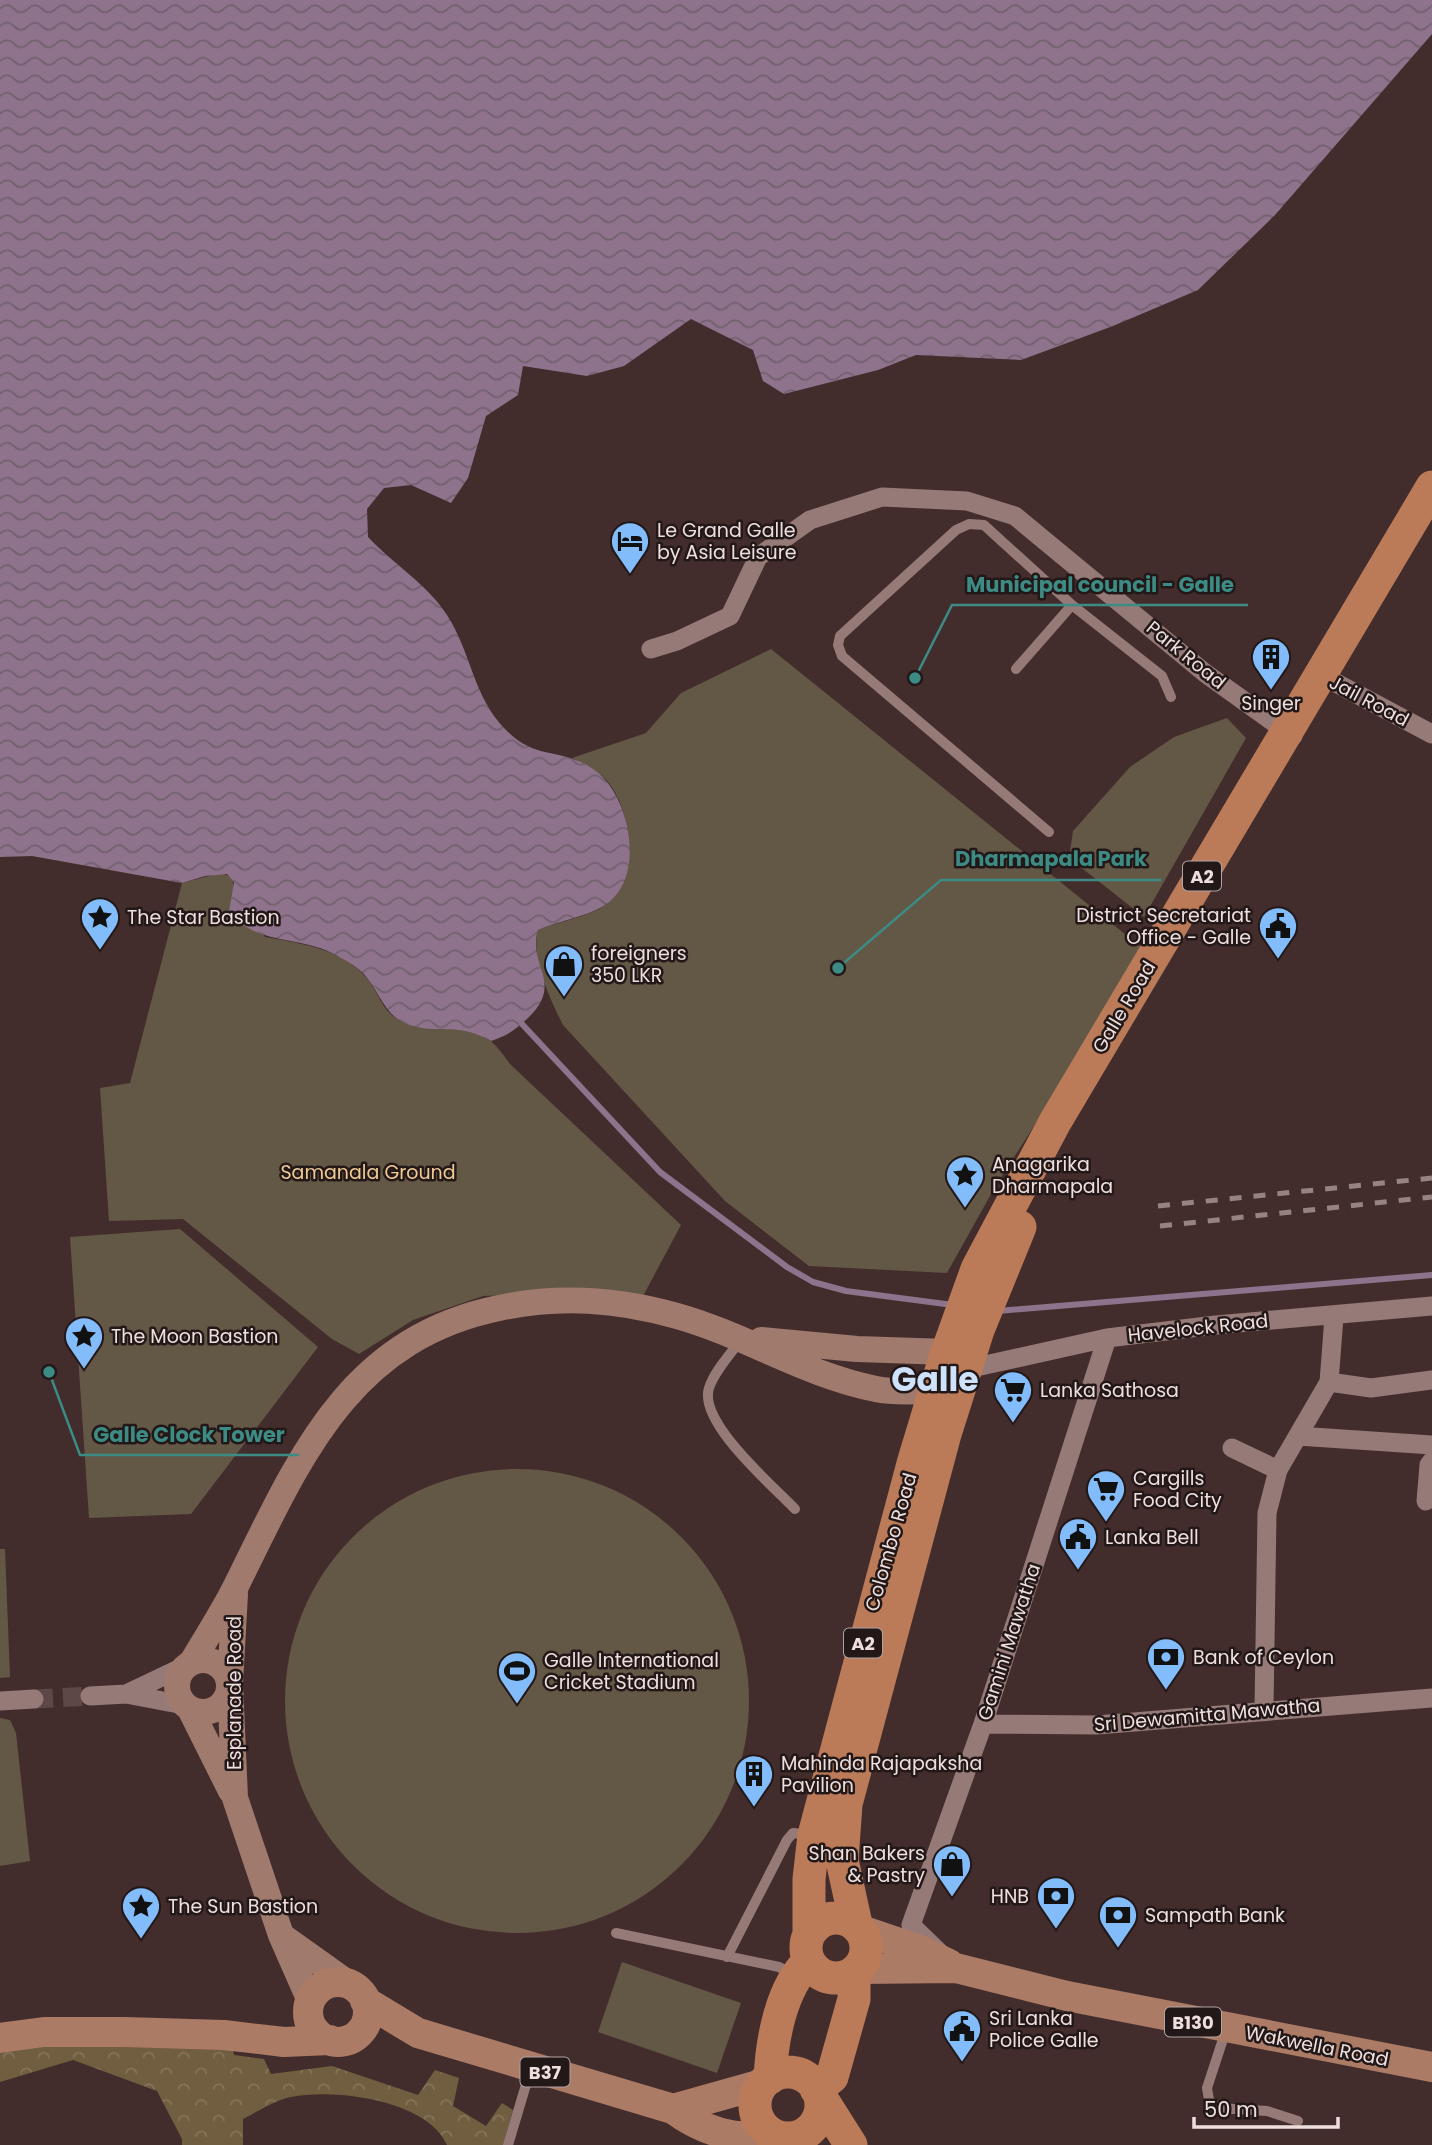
<svg xmlns="http://www.w3.org/2000/svg" width="1432" height="2145" font-family="Poppins,sans-serif">
<defs>
<pattern id="forest-crowns" width="20" height="18" patternUnits="userSpaceOnUse" patternTransform="scale(1.75)"><rect width="20" height="18" fill="#715d3f"/><path d="M2 6a3 3 0 1 1 6 0M12 15a3 3 0 1 1 6 0" fill="none" stroke="#86745a"/></pattern>
<pattern id="water-waves" width="16" height="10" patternUnits="userSpaceOnUse" patternTransform="scale(1.75)"><rect width="16" height="10" fill="#8f738c"/><path d="M0 5q4-4 8 0t8 0" fill="none" stroke="#72606f"/></pattern>
</defs>
<rect width="100%" height="100%" fill="#432d2c"/>
<path fill="#635746" d="M771 649 1146 951 995 1187 947 1273 809 1266 725 1201 563 1025C551 1001 530 957 538 930 559 921 592 917 609 902 640 877 631 814 611 786 602 772 586 765 572 758L646 733 681 693Z
M1227 718 1246 738 1144 917 1069 858 1073 831 1130 767 1174 737Z
M220 873 233 877V887L265 937C303 944 346 949 370 982 380 996 383 1012 399 1020 428 1035 466 1019 491 1041 499 1048 505 1058 512 1066L681 1225 642 1298 557 1293 483 1296 413 1320 359 1354 332 1339 183 1219 109 1221 100 1088 130 1083 182 883Z
M180 1229 318 1347 191 1514 89 1518 70 1237Z
M285 1701a232 232 0 1 1 464 0a232 232 0 1 1-464 0Z
M0 1549H5L10 1677 0 1678Z
M0 1718 10 1720 16 1733 30 1861 0 1866Z
M622 1962 741 2003 717 2073 598 2032Z"/>
<path fill="url(#forest-crowns)" d="M0 2042 231 2043 234 2055 264 2059 271 2074 332 2066 418 2095 435 2070 459 2078 453 2106 486 2126 502 2103 513 2110 503 2145H447C428 2100 334 2088 291 2097 275 2100 257 2112 243 2119V2145H182V2139L157 2091 73 2060 0 2082Z"/>
<path fill="url(#water-waves)" d="M0 0H1432V34L1275 215 1198 290 1113 326 1021 360 916 355 878 370 784 394 763 381 753 350 691 319 624 366 587 376 523 366 518 395 486 416 468 478 451 503 411 485 384 488 367 509 368 537C393 564 427 584 447 615 471 652 473 696 505 729 536 761 558 747 590 767 629 789 647 874 608 903 589 917 560 920 538 930 527 966 565 982 528 1018 515 1030 507 1036 491 1041 457 1022 444 1034 413 1026 384 1019 381 992 363 973 356 966 345 960 336 955 300 935 257 946 229 912L234 882 227 874 205 876 182 883 32 856 0 857Z"/>
<g fill="none" stroke-linecap="round" stroke-linejoin="round">
<path stroke="#8f738c" stroke-width="6" d="M522 1024 660 1172 787 1267 813 1282 846 1291 953 1305
M998 1311 1432 1275"/>
<path stroke="#5d4847" stroke-width="19" stroke-dasharray="19 10" stroke-linecap="butt" d="M34 1699 90 1696"/>
<path stroke="#957a78" stroke-width="10" d="M1016 669 1072 605 1162 676 1171 697
M1049 832 842 656 838 645 840 636 956 530 969 524 984 525 1072 605
M739 1342C729 1356 714 1372 709 1388 698 1422 772 1485 795 1509
M616 1933 779 1967 792 1974
M727 1957 787 1840 793 1833 810 1835
M1226 2030 1207 2088 1209 2100 1218 2108 1267 2111 1298 2121
M508 2145 531 2068"/>
<path stroke="#957a78" stroke-width="19" d="M651 649 677 641 730 616 758 557 810 520 882 497 967 501 1015 516 1205 673 1293 736
M1321 675 1432 734
M967 1369 1107 1338 1216 1325 1432 1306
M1329 1382 1334 1317
M1298 1436 1432 1445
M1232 1448 1278 1470
M1426 1501 1429 1465 1432 1461
M126 1694 187 1665
M90 1696 126 1694 184 1705
M0 1701 34 1699
M1264 1709 1267 1513 1278 1470 1329 1382 1371 1388 1432 1380
M983 1724 1097 1725 1432 1698
M939 1952 911 1925 983 1724 1107 1338"/>
<path stroke="#a17a6e" stroke-width="26" d="M761 1340 857 1349 947 1352
M235 1594 230 1683 235 1798 281 1935 310 2001
M177 1686a26 26 0 1 1 52 0a26 26 0 1 1-52 0Z
M192 1662C207 1636 224 1611 237 1584 299 1459 348 1339 499 1308 560 1295 617 1299 677 1316 745 1335 805 1375 876 1389 894 1393 915 1391 934 1391
M190 1709 231 1791
M282 1936 348 1983"/>
<path stroke="#ac7b65" stroke-width="30" d="M861 1930 920 1950 949 1964
M858 1969 956 1968 1067 1996 1432 2067
M308 2012a30 30 0 1 1 60 0a30 30 0 1 1-60 0Z
M365 2001 418 2033 673 2109C701 2130 736 2142 771 2134
M0 2038 44 2032H124L224 2035 284 2042 330 2040
M673 2109 762 2084"/>
<path stroke="#bc7b58" stroke-width="33" d="M806 1948a30 30 0 1 1 60 0a30 30 0 1 1-60 0Z
M856 1924 842 1860 846 1804 945 1434 978 1330 1020 1227
M809 1934V1879L814 1835 914 1460 945 1358 977 1269 1055 1122 1432 487
M755 2105a33 33 0 1 1 66 0a33 33 0 1 1-66 0Z
M770 2078C772 2039 781 1988 809 1961
M816 2089 832 2077 854 1999V1973
M820 2096 851 2145"/>
<path stroke="#968382" stroke-width="5" stroke-dasharray="12 12" stroke-linecap="butt" d="M1158 1206 1432 1178
M1160 1226 1432 1197"/>
</g>
<defs>
<g id="hotel-pin" transform="scale(2.0125)"><path d="M0 17L-7.5 6A9.5 9.5 0 1 1 7.5 6Z" fill="#82bcfa" stroke="#231818"/><path d="M-6-4.5h1.5V1H6V5H4.5V3h-9V5H-6ZM-4 0a1.8 1.8 0 1 1 3.6 0ZM.5 0V-2.5h3Q6-2.5 6 0Z" fill="#111"/></g>
<g id="building-pin" transform="scale(2.0125)"><path d="M0 17L-7.5 6A9.5 9.5 0 1 1 7.5 6Z" fill="#82bcfa" stroke="#231818"/><path d="M-4-6H4V6H1V3H-1V6H-4ZM-2.5-4.3h1.7v1.8h-1.7ZM.8-4.3h1.7v1.8H.8ZM-2.5-1h1.7V.8h-1.7ZM.8-1h1.7V.8H.8Z" fill="#111"/></g>
<g id="sight-pin" transform="scale(2.0125)"><path d="M0 17L-7.5 6A9.5 9.5 0 1 1 7.5 6Z" fill="#82bcfa" stroke="#231818"/><path d="M0-6L1.8-2.2L6-1.7L2.9 1.2L3.7 5.4L0 3.3L-3.7 5.4L-2.9 1.2L-6-1.7L-1.8-2.2Z" fill="#111"/></g>
<g id="civic-pin" transform="scale(2.0125)"><path d="M0 17L-7.5 6A9.5 9.5 0 1 1 7.5 6Z" fill="#82bcfa" stroke="#231818"/><path d="M-.6-6.5H3V-4.5H.6V-3L4-1V1h2V6H-6V1h2V-1L-.6-3ZM-1.2 2.5V6h2.4V2.5Z" fill="#111"/></g>
<g id="shop-pin" transform="scale(2.0125)"><path d="M0 17L-7.5 6A9.5 9.5 0 1 1 7.5 6Z" fill="#82bcfa" stroke="#231818"/><path d="M-5-2.5h2.3a2.7 3.5 0 0 1 5.4 0H5L5.5 6h-11ZM-1.5-2.5h3a1.5 2.3 0 0 0-3 0Z" fill="#111"/></g>
<g id="supermarket-pin" transform="scale(2.0125)"><path d="M0 17L-7.5 6A9.5 9.5 0 1 1 7.5 6Z" fill="#82bcfa" stroke="#231818"/><path d="M-6-5.5h2.5l.6 2H6L4.5 2H-2.5L-4.4-4H-6ZM-1.5 3.2a1.3 1.3 0 1 0 .1 0ZM3 3.2a1.3 1.3 0 1 0 .1 0Z" fill="#111"/></g>
<g id="bank-pin" transform="scale(2.0125)"><path d="M0 17L-7.5 6A9.5 9.5 0 1 1 7.5 6Z" fill="#82bcfa" stroke="#231818"/><path d="M-6-4H6V4H-6ZM0-2.3a2.3 2.3 0 1 0 0 4.6a2.3 2.3 0 1 0 0-4.6Z" fill="#111"/></g>
<g id="stadium-pin" transform="scale(2.0125)"><path d="M0 17L-7.5 6A9.5 9.5 0 1 1 7.5 6Z" fill="#82bcfa" stroke="#231818"/><path d="M0-5a6.5 5 0 1 0 0 10a6.5 5 0 1 0 0-10ZM-3.5-1.8h7v3.6h-7Z" fill="#111"/></g>
</defs>
<g fill-rule="evenodd">
<use href="#hotel-pin" x="630" y="541"/>
<use href="#building-pin" x="1271" y="657"/>
<use href="#sight-pin" x="100" y="917"/>
<use href="#civic-pin" x="1278" y="926"/>
<use href="#shop-pin" x="564" y="964"/>
<use href="#sight-pin" x="965" y="1175"/>
<use href="#sight-pin" x="84" y="1336"/>
<use href="#supermarket-pin" x="1013" y="1390"/>
<use href="#supermarket-pin" x="1106" y="1489"/>
<use href="#civic-pin" x="1078" y="1537"/>
<use href="#bank-pin" x="1166" y="1657"/>
<use href="#stadium-pin" x="517" y="1671"/>
<use href="#building-pin" x="754" y="1774"/>
<use href="#shop-pin" x="952" y="1864"/>
<use href="#bank-pin" x="1056" y="1896"/>
<use href="#sight-pin" x="141" y="1906"/>
<use href="#bank-pin" x="1118" y="1915"/>
<use href="#civic-pin" x="962" y="2029"/>
</g>
<g text-anchor="middle" dominant-baseline="central" stroke-width="5" stroke-linejoin="round" paint-order="stroke">
<g fill="#231818" stroke="#b1a3a3" stroke-width="2">
<rect x="1183" y="861.5" width="38" height="29" rx="5"/>
<rect x="844" y="1628.5" width="38" height="29" rx="5"/>
<rect x="1165" y="2007.5" width="56" height="29" rx="5"/>
<rect x="520.5" y="2057.5" width="49" height="29" rx="5"/>
</g>
<g font-size="18" font-weight="bold" fill="#eedfde">
<text x="1202" y="876">A2</text>
<text x="863" y="1643">A2</text>
<text x="1193" y="2022">B130</text>
<text x="545" y="2072">B37</text>
</g>
<g font-size="19" fill="#eedfde" stroke="#231818" text-anchor="start">
<text x="657" y="530">Le Grand Galle<tspan x="657" dy="22">by Asia Leisure</tspan></text>
<text x="1271" y="703" text-anchor="middle">Singer</text>
<text x="1251" y="915" text-anchor="end">District Secretariat<tspan x="1251" dy="22">Office - Galle</tspan></text>
<text x="127" y="917">The Star Bastion</text>
<text x="591" y="953">foreigners<tspan x="591" dy="22">350 LKR</tspan></text>
<text x="992" y="1164">Anagarika<tspan x="992" dy="22">Dharmapala</tspan></text>
<text x="111" y="1336">The Moon Bastion</text>
<text x="1040" y="1390">Lanka Sathosa</text>
<text x="1133" y="1478">Cargills<tspan x="1133" dy="22">Food City</tspan></text>
<text x="1105" y="1537">Lanka Bell</text>
<text x="1193" y="1657">Bank of Ceylon</text>
<text x="544" y="1660">Galle International<tspan x="544" dy="22">Cricket Stadium</tspan></text>
<text x="781" y="1763">Mahinda Rajapaksha<tspan x="781" dy="22">Pavilion</tspan></text>
<text x="925" y="1853" text-anchor="end">Shan Bakers<tspan x="925" dy="22">&amp; Pastry</tspan></text>
<text x="1029" y="1896" text-anchor="end">HNB</text>
<text x="168" y="1906">The Sun Bastion</text>
<text x="1145" y="1915">Sampath Bank</text>
<text x="989" y="2018">Sri Lanka<tspan x="989" dy="22">Police Galle</tspan></text>
</g>
<g font-size="19" fill="#eedfde" stroke="#231818">
<text transform="translate(1186 655) rotate(39)">Park Road</text>
<text transform="translate(1369 701) rotate(28)">Jail Road</text>
<text transform="translate(1124 1007) rotate(-59)">Galle Road</text>
<text transform="translate(1198 1328) rotate(-6)">Havelock Road</text>
<text transform="translate(891 1542) rotate(-74)">Colombo Road</text>
<text transform="translate(1009 1642) rotate(-72)">Gamini Mawatha</text>
<text transform="translate(234 1693) rotate(-90)">Esplanade Road</text>
<text transform="translate(1207 1715) rotate(-5)">Sri Dewamitta Mawatha</text>
<text transform="translate(1317 2046) rotate(11)">Wakwella Road</text>
</g>
<g font-size="19" fill="#efc994" stroke="#231818">
<text x="368" y="1172">Samanala Ground</text>
</g>
<g font-size="33" font-weight="bold" fill="#cee3fb" stroke="#231818">
<text x="935" y="1379">Galle</text>
</g>
</g>
<path fill="none" stroke="#3c8b84" stroke-width="2.5" d="M915 678L952 605H1248M838 968L941 880H1161M49 1372L80 1455H299"/>
<g fill="#3c8b84" stroke="#231818" stroke-width="2.5">
<circle cx="915" cy="678" r="7"/>
<circle cx="838" cy="968" r="7"/>
<circle cx="49" cy="1372" r="7"/>
</g>
<g font-size="21" text-anchor="middle" font-weight="bold" fill="#3c8b84" stroke="#231818" stroke-width="5" stroke-linejoin="round" paint-order="stroke">
<text x="1100" y="592">Municipal council - Galle</text>
<text x="1051" y="866">Dharmapala Park</text>
<text x="189" y="1442">Galle Clock Tower</text>
</g>
<path d="M1194 2117v10h144v-10" fill="none" stroke="#eedfde" stroke-width="3.5"/>
<text x="1204" y="2117" font-size="21" fill="#eedfde" stroke="#231818" stroke-width="5" paint-order="stroke">50 m</text>
</svg>
